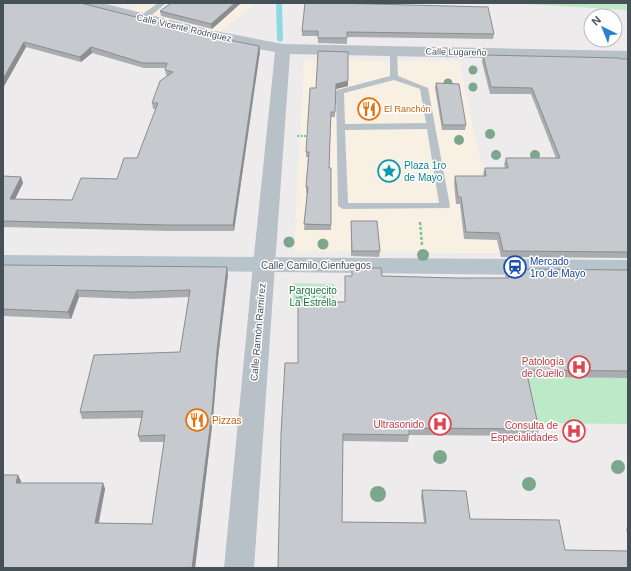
<svg xmlns="http://www.w3.org/2000/svg" width="631" height="571" font-family="Helvetica,sans-serif">
<rect width="100%" height="100%" fill="#eeebec"/>
<path fill="#f9f0e4" d="M140 3H255L215 36 126 14Z
M304 60 459 61 500 253 294 251Z"/>
<path fill="#bce9c8" d="M507 3H628V10Z
M294 283 334 284V308H292Z
M524 377 628 378V424L534 423Z"/>
<g fill="none" stroke-linecap="round" stroke-linejoin="round">
<path fill="#8ddbe2" fill-rule="evenodd" d="M276 3H282L283 40 280 42 277 40Z"/>
<path stroke="#78c395" stroke-width="2" stroke-dasharray="2 1.5" stroke-linecap="butt" d="M297 136H308"/>
<path stroke="#78c395" stroke-width="2.5" stroke-dasharray="3 2" stroke-linecap="butt" d="M420 222 422 245
M303 289 310 294 317 292 314 297 317 303 310 300 306 306 305 300 297 298 305 296Z
M324 304 325 287"/>
<path fill="#b8c1c7" fill-rule="evenodd" d="M158 3H166L146 20H140V16Z
M390 48H396L397 50 398 76 428 88 450 206 449 208 343 209 338 206 336 92 337 90 390 76ZM394 80 420 89 426 123 345 124 344 93ZM427 129 439 203H348L345 130Z"/>
<path fill="#b8c1c7" fill-rule="evenodd" d="M78 3H102L215 31 283 44 628 51V61L290 54 275 265 272 270 264 273 256 270 253 265 275 52 215 41 80 6Z"/>
<path fill="#b8c1c7" fill-rule="evenodd" d="M264 257 272 260 275 265 254 568H224L253 265 256 260Z"/>
<path fill="#b8c4cc" fill-rule="evenodd" d="M3 255 628 260V276L3 269Z"/>
</g>
<g fill="#7ca78c">
<circle cx="473" cy="70" r="4.5"/>
<circle cx="448" cy="83" r="4.5"/>
<circle cx="473" cy="87" r="4.5"/>
<circle cx="490" cy="134" r="5"/>
<circle cx="459" cy="140" r="5"/>
<circle cx="496" cy="155" r="5"/>
<circle cx="535" cy="155" r="5"/>
<circle cx="289" cy="242" r="5.5"/>
<circle cx="323" cy="244" r="5.5"/>
<circle cx="423" cy="255" r="6"/>
<circle cx="440" cy="457" r="7"/>
<circle cx="618" cy="467" r="7"/>
<circle cx="529" cy="484" r="7"/>
<circle cx="378" cy="494" r="8"/>
</g>
<path fill="#aaadb0" d="M3 3 214 37 259 46 260 51 234 231H168L3 227V176L21 177 23 183 15 199 72 200 117 179 137 158 156 109H153L152 103 168 76 166 75 165 68H144L92 53 81 62 26 47 3 88Z
M171 3H241L212 29 161 16 160 11Z
M302 31 494 34 493 39 347 37V44L318 43V36H302Z
M483 55 628 59V258L501 257 497 240 464 239 460 204H456L454 183 455 176H484L483 174 485 168H505L504 164 506 158H556L531 94H490L482 62Z
M348 81V86L336 89 335 117H331L329 168H331V230H304L307 193H306V187L308 157H306V152L316 88Z
M436 83 466 125 465 130H442L435 88Z
M351 226 380 251 379 257 351 256Z
M3 265 228 274 218 358 213 418 195 568H3V475L21 481V483H103L105 489 99 523 152 524 164 442H140L138 436 142 418 82 419 80 412 180 352 189 297 134 299 79 297 71 319 3 316Z
M352 268 382 276 456 278H506L505 276 507 269 628 270V378L528 377 539 429 537 436 409 435 408 442 343 441 342 522 424 523 421 497 422 490 470 519 278 568 298 363 345 302V276H352Z
M628 527V536L626 529Z"/>
<path fill="#8b8d90" d="M235 3H241L212 29 211 24Z
M24 42 26 47 3 88V79Z
M259 46 260 51 234 231 233 225Z
M91 47 92 53 81 62 80 57Z
M348 81V86L336 89V84Z
M21 177 23 183 12 205 10 199Z
M227 267 228 274 218 358 213 418 195 568H192L217 351Z
M77 290 79 297 71 319 68 312Z
M18 475 21 481 19 489 16 483Z
M103 483 105 489 97 529 95 523Z"/>
<path fill="#c6c9cd" stroke="#8b8d90" d="M3 3H81L214 37 259 46 233 225H167L3 221V176L21 177 10 199 72 200 81 178 117 179 124 158H137L158 103H152L160 81 173 72 165 70 167 63H143L91 47 80 57 24 42 3 79Z
M171 3H235L211 24 160 11Z
M305 3H332L488 7 494 34 347 32V38H318V31H302Z
M318 51 348 52V81L336 84 335 112H331L329 168H331V225L304 224 308 187H306L309 152H306L310 88H316Z
M483 55 620 58 621 59H628V252L503 251 499 233 466 232 461 197H458L455 176H486L485 168H508L506 158H560L532 88 491 87Z
M436 83 459 84 466 125H443Z
M351 221H377L380 251H352Z
M3 265 227 267 217 351 212 412 192 568H3V475H18L16 483H103L95 523 152 524 165 435 138 436 143 411 80 412 94 355 180 352 190 290 132 292 77 290 68 312 3 309Z
M352 268H381L382 276 456 278H509L507 269 628 270V371L526 370 539 429 409 428V435L343 434 342 522 426 523 422 490 466 491 470 519 559 520 565 550 628 551V568H278L281 434 285 363H298V301L345 302V276H352Z"/>
<defs>
<g id="restaurant-ring" transform="scale(1.15)"><circle r="9.5" fill="#fff" stroke="#e8710a" stroke-width="1.5"/><path d="M-5-6h1v4h1v-4h1v4h1v-4h1v5L-1.5 .5V6h-2V.5L-5-1ZM5-6V6H3V1.5H1.5Q1.5-4 5-6Z" fill="#e8710a"/></g>
<g id="sight-ring" transform="scale(1.15)"><circle r="9.5" fill="#fff" stroke="#0f9aa8" stroke-width="1.5"/><path d="M0-6L1.8-2.2L6-1.7L2.9 1.2L3.7 5.4L0 3.3L-3.7 5.4L-2.9 1.2L-6-1.7L-1.8-2.2Z" fill="#0f9aa8"/></g>
<g id="station-ring" transform="scale(1.15)"><circle r="9.5" fill="#fff" stroke="#1a4fb4" stroke-width="1.5"/><path d="M-3-6H3Q5-6 5-4V2Q5 4 3 4L4.5 6H3L1.5 4h-3L-3 6H-4.5L-3 4Q-5 4-5 2V-4Q-5-6-3-6ZM-3.5-4v3h7v-3ZM-3.5 1v1.5H-2V1ZM2 1v1.5H3.5V1Z" fill="#1a4fb4"/></g>
<g id="hospital-ring" transform="scale(1.15)"><circle r="9.5" fill="#fff" stroke="#e0444e" stroke-width="1.5"/><path d="M-5-5h3v3.5h4V-5h3V5h-3V1.5h-4V5h-3Z" fill="#e0444e"/></g>
</defs>
<g fill-rule="evenodd">
<use href="#restaurant-ring" x="369" y="109"/>
<use href="#sight-ring" x="389" y="171"/>
<use href="#station-ring" x="515" y="267"/>
<use href="#hospital-ring" x="579" y="367"/>
<use href="#restaurant-ring" x="197" y="420"/>
<use href="#hospital-ring" x="440" y="424"/>
<use href="#hospital-ring" x="574" y="431"/>
</g>
<g text-anchor="middle" dominant-baseline="central" stroke-width="3" stroke-linejoin="round" paint-order="stroke">
<g font-size="9" fill="#465157" stroke="#fff">
<text transform="translate(184 28) rotate(13)">Calle Vicente Rodríguez</text>
<text transform="translate(456 52) rotate(1)">Calle Lugareño</text>
</g>
<g font-size="9" fill="#c56008" stroke="#fff" text-anchor="start">
<text x="384" y="109">El Ranchón</text>
</g>
<g font-size="10" fill="#0d838f" stroke="#fff" text-anchor="start">
<text x="404" y="165">Plaza 1ro<tspan x="404" dy="12">de Mayo</tspan></text>
</g>
<g font-size="10" fill="#164399" stroke="#fff" text-anchor="start">
<text x="530" y="261">Mercado<tspan x="530" dy="12">1ro de Mayo</tspan></text>
</g>
<g font-size="10" fill="#465157" stroke="#fff">
<text x="316" y="265">Calle Camilo Cienfuegos</text>
<text transform="translate(258 332) rotate(-85)">Calle Ramón Ramírez</text>
</g>
<g font-size="10" fill="#1f703d" stroke="#fff">
<text x="313" y="290">Parquecito<tspan x="313" dy="12">La Estrella</tspan></text>
</g>
<g font-size="10" fill="#be3a42" stroke="#fff" text-anchor="end">
<text x="564" y="361">Patología<tspan x="564" dy="12">de Cuello</tspan></text>
<text x="424" y="424">Ultrasonido</text>
<text x="558" y="425">Consulta de<tspan x="558" dy="12">Especialidades</tspan></text>
</g>
<g font-size="10" fill="#c56008" stroke="#fff" text-anchor="start">
<text x="212" y="420">Pizzas</text>
</g>
</g>
<rect width="631" height="571" fill="none" stroke="#465157" stroke-width="8"/>
<g transform="translate(603 28) rotate(317)"><circle r="19" fill="#ffffff" stroke="#b5b9bc"/>
<path d="M0-3L7 15L0 10L-7 15Z" fill="#2a83ca"/>
<text y="-6" font-size="11" font-weight="bold" text-anchor="middle" fill="#465157">N</text>
</g>
</svg>
